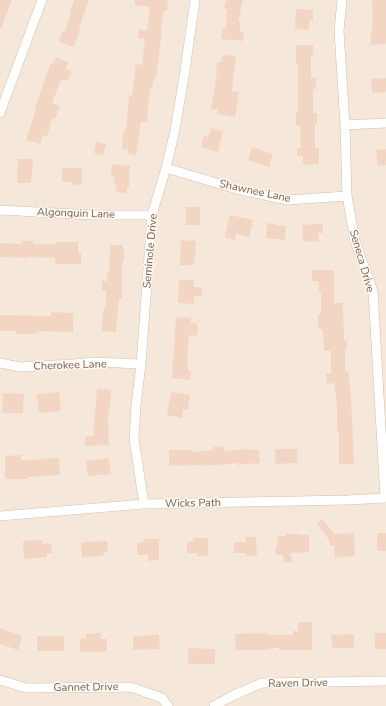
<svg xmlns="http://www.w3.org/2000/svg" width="386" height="706" font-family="'Nunito Sans',sans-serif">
<rect width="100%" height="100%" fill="#fdf6ec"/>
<path fill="#f5e8da" d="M0 0H386V706H0Z"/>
<path fill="#f3d5c3" d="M0 0H12L1 29H0Z
M74 0H89L79 28 80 29 74 47 59 42 62 32 65 33 71 11H70Z
M135 0H168L167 10H164L161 31H162L156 78H154L152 88H150L147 122H141L136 155 128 154 129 150 122 149 123 144H122L124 130H126L129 95 132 96 136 64 142 65 145 39 138 38 139 29 147 30 150 7 135 5Z
M226 0H243L238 21 240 22V31L244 32 243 41 221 39 222 29H226L227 9H224Z
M372 0H386V44L371 45 370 34H372V24H373Z
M296 9 313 10V21L310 20 309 30 295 29Z
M296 45H313V55H311V78H316V89H313V113H317V124H315V148H319V164L303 165V156H297V148H301L300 125 296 126V113H298V65H296Z
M222 55 236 56 232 90V91L239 92 235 117 217 114 218 110 211 109 217 74H216L217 62 221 63Z
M56 57 68 62 66 69 72 71 68 81 61 79 52 103 60 106 55 119 52 118 47 137 43 135 40 144 26 140 36 109 35 108 47 73 51 63 53 65Z
M386 78V92L372 93 371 79Z
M211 128 223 131 218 152 201 147 204 136 208 137Z
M96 142 106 144 103 155 94 153Z
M252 147 273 154 269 167 248 160Z
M386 149V165L378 166 376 150Z
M18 159H33L31 183H17Z
M112 164 130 166 129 187 127 188V193L116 192 117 185H114L115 177 111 176Z
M62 168H82V184L72 185V182H62Z
M186 207H200V225H186Z
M230 215 253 220 249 237 236 234 235 240 226 238V236L225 235Z
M267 223 275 224V225L286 226 285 240 266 238Z
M323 224V233H318L319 241 303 242 302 225Z
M181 240 196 241 194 265H180Z
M22 241H33V244H55V242H78V253H81V264H55V258L28 257V258L0 257V243L22 244Z
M110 245H123V249H124V262H122V298H119L116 332 101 331 104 307H106V290H102V281H107V273H109Z
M312 270H334V303H343L344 341 347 340V350H345V371H348L351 395 354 464H339V431H337V403L334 383 327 384 326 374 331 373V351H324L323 329H318V314H321V293H319V281H312Z
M179 280H194V287H202V296H194V304L178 303Z
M51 312 73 313V332L37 331V334H16V331H0V315L51 316Z
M176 317 191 318V323H196L198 328 197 336 189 335 187 366H188V370L191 371 190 380 172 378Z
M97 389 111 390 109 414 108 413 109 445 85 446V437L94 436 93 425H94Z
M59 392 61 411 39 413 37 394Z
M171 392 190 395 188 410 183 409 182 418 167 415Z
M3 393 24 394 23 413H2Z
M223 446 224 451 250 449 251 450H259L260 463 237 465V463L203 466V465L169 466V450H192V452L213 450V447Z
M275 449H297V463L275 464Z
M21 455V460H38V459L59 458 60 475 27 477V479H5V456Z
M109 458 111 474 88 476 86 461Z
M322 519 335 534 354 533 355 556 335 558 334 545H330L329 540 317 523Z
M377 533H386V551H377Z
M286 534H301V535H309V552L291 553 292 562H284L283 555H276V546H278L277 537 286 536Z
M245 537H256L257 556H246V553H234V542H246Z
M193 538H208V556H197L198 553H187V542L193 541Z
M144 539H159V560L148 561V555H137V543L144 542Z
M42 540V544L51 543 52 553H47V557L24 559 23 541Z
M107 541 108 552 103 553 104 556 82 557 81 542Z
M298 622H312V650H279V647L266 650H236L235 634 267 633V635H293V631H298Z
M0 628 22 636 18 650 0 644Z
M101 633V639H107V651H102V652H80V639H86V634Z
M375 633H386V649H375Z
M354 634V648H332L331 635Z
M159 635 160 649 133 650V636Z
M37 636H64V651H37Z
M188 648 215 649V664H188Z"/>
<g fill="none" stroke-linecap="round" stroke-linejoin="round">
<g stroke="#d1beb0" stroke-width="10">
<path id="minor" d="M342 0 339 31 345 125 347 196 355 241 373 291 385 498
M0 113 42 0
M345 125 386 123
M166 168 240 190 288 200 347 196
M0 210 93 215H152
M0 363 20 367 73 364 94 362 141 364
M144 504 134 439 136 405 141 364 152 215 166 168 175 130 184 77 195 0
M0 516 144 504 348 500 386 498
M0 680 26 688 131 687 162 698 168 706
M214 706 234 695 262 683 386 681"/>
</g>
<use href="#minor" stroke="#fff" stroke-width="9"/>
</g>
<g text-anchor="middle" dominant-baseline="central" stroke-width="3" stroke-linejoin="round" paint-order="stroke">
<g font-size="11" fill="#7a5c4d" stroke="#fffaf3">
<text transform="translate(255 191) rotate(12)">Shawnee Lane</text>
<text transform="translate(76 213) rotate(2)">Algonquin Lane</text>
<text transform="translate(150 251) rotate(-85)">Seminole Drive</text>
<text transform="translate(362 261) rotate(74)">Seneca Drive</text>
<text transform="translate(70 365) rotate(-2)">Cherokee Lane</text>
<text transform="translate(193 503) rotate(-1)">Wicks Path</text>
<text transform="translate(298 683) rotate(-1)">Raven Drive</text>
<text transform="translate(86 687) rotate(-1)">Gannet Drive</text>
</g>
</g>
</svg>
